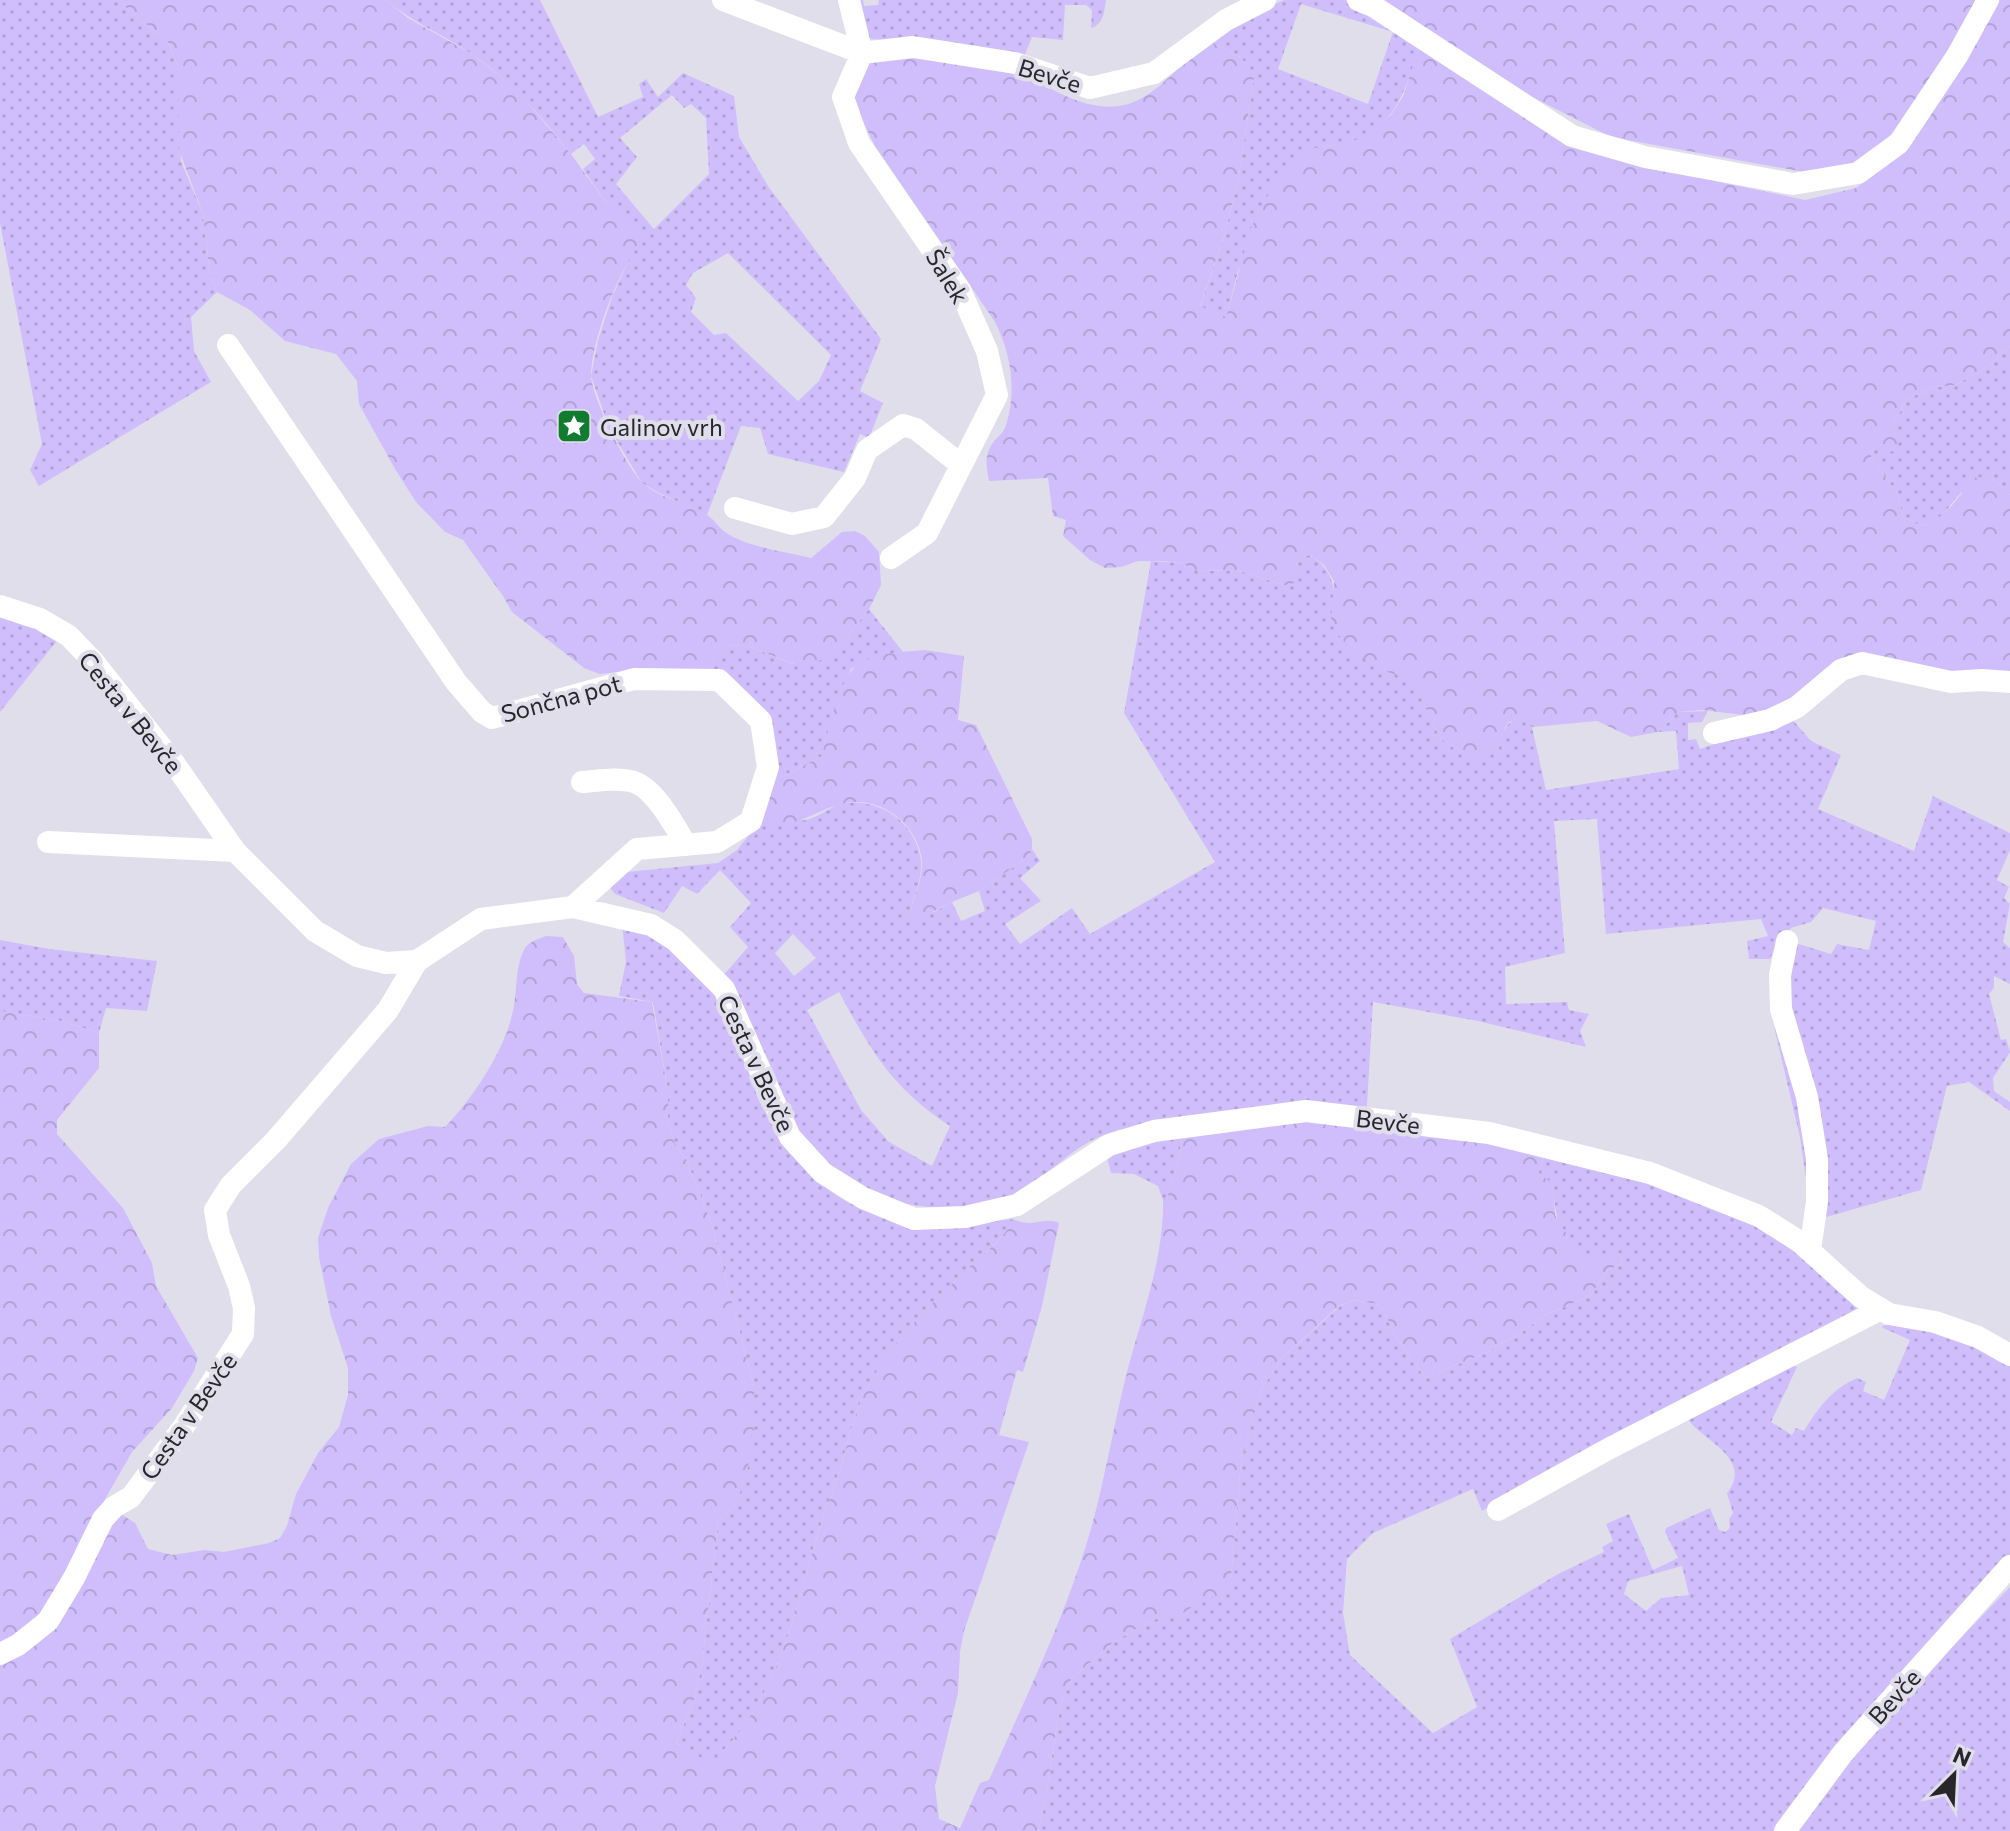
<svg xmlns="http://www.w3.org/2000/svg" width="2010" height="1831" font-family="Commissioner,sans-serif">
<defs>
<pattern id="grass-dots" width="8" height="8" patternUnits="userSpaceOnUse" patternTransform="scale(2)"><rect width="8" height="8" fill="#cfbefb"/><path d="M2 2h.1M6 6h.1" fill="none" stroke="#b2a3d7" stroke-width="1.8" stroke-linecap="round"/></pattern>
<pattern id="forest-crowns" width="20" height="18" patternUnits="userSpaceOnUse" patternTransform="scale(2)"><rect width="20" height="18" fill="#cfbefb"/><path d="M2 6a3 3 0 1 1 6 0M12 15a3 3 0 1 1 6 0" fill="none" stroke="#b2a3d7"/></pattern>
</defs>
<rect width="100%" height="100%" fill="#e1deec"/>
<path fill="url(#grass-dots)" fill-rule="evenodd" d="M0 0H117L168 42 178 66 181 161 203 214 210 274 217 292 191 317 194 351 211 382 39 486 30 470 42 444 0 223Z
M386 0H540L598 117 643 97 639 84 646 79 658 97 683 73 734 96 739 137 768 186 881 339 860 391 883 403 869 438 860 434 844 472 768 454 760 428 741 426 707 515 659 493 642 483 609 428 591 376 598 340 612 297 631 255 607 204 583 169 595 159 584 144 571 154C541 116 511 81 470 53 442 34 412 22 386 0ZM672 95 684 108 691 104 706 118 709 174 654 229 616 184 637 157 620 138ZM728 253 831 355 819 381 798 401 726 333 714 335 691 312 696 298 686 285 693 273Z
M859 0H863L864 6 878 5 879 0H1106C1104 12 1104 24 1091 28L1092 10 1086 5H1065L1063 40 1032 37 1024 57 977 46 871 39 866 35Z
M1284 0H1345L1375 13 1421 42C1408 82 1396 132 1348 143 1333 146 1319 144 1308 155L1238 271 1226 317 1200 307 1225 233 1239 175 1254 77 1240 57 1209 41 1258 11ZM1301 4 1393 32 1368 104 1278 69Z
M2010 346V495L1990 476C1981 481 1968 486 1961 493 1944 510 1947 518 1921 526L1903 517 1897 493 1872 459 1871 454 1874 447 1897 441 1893 424 1908 398 1937 387 1955 385 1987 367Z
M1310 555C1327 567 1334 577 1334 598L1403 675 1412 678 1440 738 1464 755 1498 751C1503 735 1503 719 1523 719L1532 727 1546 790 1679 769 1676 731 1658 732 1678 712 1708 711 1702 722 1688 723V740L1696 739 1700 749 1791 718 1811 741 1841 755 1818 809 1914 851 1933 796 2010 833V850L1997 880 2009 887 2004 898 2010 904 2003 942 2010 948V984L1994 976V988L1989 994 2001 1040 2006 1039 2010 1052 1993 1078 1994 1091 2010 1102V1111L1969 1082 1947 1086 1921 1190 1812 1221 1800 1137 1775 1031 1772 1006 1792 942 1831 954 1837 944 1869 950 1876 921 1823 908 1811 922 1791 928 1776 946 1770 959H1749L1747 941 1768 936 1761 919 1606 934 1597 819 1554 821 1565 953 1505 967 1506 1004 1567 1002 1569 1010 1589 1014 1580 1031 1586 1047 1478 1021 1373 1002 1367 1106H1307L1117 1130C1108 1134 1097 1137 1089 1142 1061 1157 1040 1185 1008 1197 934 1224 841 1200 798 1131 788 1115 781 1098 773 1081 756 1047 739 1012 722 977L748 947 730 927 751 903 720 870 697 894 682 886 664 913 615 894 608 885 626 872 718 863 737 850 749 835 762 811C774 814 793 822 805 820 819 818 831 805 845 803 882 798 917 824 921 861 923 877 913 899 909 916L934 912 952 902 961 921 985 911 979 891 1028 857 1032 849 1040 861 1020 878 1041 901 1005 924 1020 944 1072 908 1090 934 1215 862 1124 713 1151 561 1181 563 1198 571 1237 570 1284 585H1291L1295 581V567L1301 557ZM793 934 816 958 794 976 775 953ZM839 992C871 1051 892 1088 950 1126L932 1166 889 1142 861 1110 807 1010Z
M869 609 903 652 882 655 851 669 822 756 768 784 754 726 741 709 704 682 715 655 727 645 748 646 793 664 842 644Z
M0 616 60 637 0 712Z
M622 923C661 936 696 960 719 995 729 1009 733 1031 740 1047 748 1067 753 1091 764 1110 785 1147 813 1184 851 1204L976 1223 1013 1219C1002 1242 987 1250 969 1267 927 1309 884 1348 860 1404 852 1422 848 1443 842 1462 832 1495 819 1527 810 1560 790 1635 769 1711 710 1764L676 1743 694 1700 702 1664 718 1522 737 1501 754 1387 713 1228 687 1161 675 1144 668 1123V1091L653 1002 619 996 626 962Z
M0 940 49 949 157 961 147 1011 106 1008 99 1033 61 1021 0 1011Z
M1182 1136 1179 1160 1167 1199 1163 1200 1158 1186 1134 1174 1111 1173 1106 1153 1133 1143Z
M1545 1155 1619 1173 1667 1189 1774 1233 1858 1303 1856 1311 1482 1511 1473 1489 1373 1533 1347 1559 1343 1613 1350 1655 1433 1733 1477 1707 1450 1639 1558 1574 1604 1552 1602 1547 1613 1541 1606 1524 1629 1514 1653 1570 1678 1558 1665 1532 1666 1528 1710 1508 1719 1530 1725 1532 1730 1528 1729 1519 1733 1513 1727 1493C1756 1457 1696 1438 1687 1417L1788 1363 1797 1367 1771 1422 1792 1435 1796 1428 1804 1431C1818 1408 1832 1389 1857 1378L1866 1382 1863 1391 1884 1400 1910 1340 1881 1327C1915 1311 1978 1345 2010 1359V1564L1796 1800 1773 1831H1038L1042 1818 1060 1707 1071 1679 1110 1645 1130 1632 1158 1618H1176L1231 1579 1241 1461 1261 1390 1281 1359 1340 1306 1354 1300 1377 1304 1385 1311 1392 1331 1425 1378 1485 1353 1518 1335 1545 1315 1590 1296 1608 1270 1623 1263 1620 1253C1612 1255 1602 1259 1594 1258 1560 1257 1554 1209 1553 1184L1538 1174ZM1682 1566 1689 1595 1661 1598 1646 1611 1624 1594 1628 1581Z
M2010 1587V1831H1793L1891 1710Z"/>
<path fill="url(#forest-crowns)" d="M117 0H386L408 18 472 54 516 89 571 154 607 204 643 238C619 271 594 332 591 373 590 395 626 466 642 482 660 500 688 501 707 515 714 519 718 527 725 532 749 548 783 551 811 558L842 532 855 531 865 536 879 552 881 585 869 609 842 644 822 660 794 664 748 646 727 645 715 655 704 682 626 671 600 674 584 668 512 612 503 596 463 540 445 532 416 502 395 469 359 404 357 381 336 354 285 341 250 310 217 292 210 274 203 214 179 150 178 66 168 42Z
M1379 0H1982L1894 132 1878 148 1848 170 1804 172 1611 137 1501 81Z
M2000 0H2010V346L1987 367 1955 385 1937 387 1908 398 1893 424 1898 441 1894 452 1874 447 1871 454 1872 459 1897 493 1903 517 1921 526C1947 518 1957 498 1974 478L1990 476 2010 495V674L1944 678 1867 655 1760 717 1702 710 1678 712 1658 732 1631 737 1597 721 1532 727 1523 719 1509 722 1505 727 1498 751 1480 761 1463 755 1440 738 1412 679 1380 670 1353 652 1336 632 1331 620 1334 581 1324 565 1310 555 1301 557 1295 567 1296 581 1291 585H1284L1237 570 1198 571 1181 563 1162 561H1138L1121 567 1105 568 1090 560 1063 536 1066 520 1053 516 1048 478 989 481C986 464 984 454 995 440 1000 435 1004 432 1006 425 1017 391 1011 353 995 322L875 146 851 97 861 71 882 54C922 58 967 58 1006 66 1024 70 1044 86 1061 94 1138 129 1155 85 1209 41L1240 57 1249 66 1254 77 1239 175 1225 233 1200 306 1226 317 1251 228 1269 193 1279 179 1315 148 1351 142 1369 134 1391 115 1403 96 1421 42 1494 95 1715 181 1805 200 1856 188 1900 152 1957 74Z
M925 650 964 656 958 720 976 725 1032 839V849L1028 857 979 891 952 902 913 922 909 916C913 900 923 878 922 862 919 824 879 794 842 804 816 810 800 827 772 823L762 811 768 784 822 756C828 732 839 672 863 661 881 652 905 652 925 650Z
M546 936 563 937 574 956 577 984 584 993 652 1002 668 1091V1123L675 1144 687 1161 713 1228 754 1387V1430L747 1473 737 1501 718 1522 702 1664 694 1700 676 1743 710 1763C769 1711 790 1635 810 1560 819 1527 832 1495 842 1462 848 1443 852 1422 860 1404 883 1348 927 1309 969 1267 987 1250 1002 1242 1013 1219 1034 1229 1043 1216 1059 1223L1042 1306 1023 1372 1017 1370 999 1435 1029 1442 964 1631 960 1652 958 1693 935 1786 939 1819 960 1828 980 1783 989 1780C1021 1708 1056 1636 1081 1561 1102 1500 1111 1435 1127 1372 1142 1315 1164 1259 1163 1200L1167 1198 1179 1160 1182 1136 1301 1118 1476 1140 1545 1155 1538 1174 1553 1183 1555 1215 1578 1253 1594 1258 1620 1253 1623 1263 1608 1270 1590 1296 1545 1315 1518 1335 1485 1353 1425 1378 1392 1331 1385 1311 1377 1304 1354 1300 1339 1306 1281 1359 1261 1390 1241 1461 1231 1579 1222 1596 1205 1598 1176 1618H1158L1130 1632 1110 1645 1071 1679 1060 1707 1042 1818 1038 1831H0V1662L35 1645 97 1542 121 1514 135 1523 148 1549 172 1555 205 1550 224 1552 269 1543 280 1538 287 1526 296 1494 318 1453 339 1427 348 1395V1368L331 1316 319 1257 318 1238 328 1208 351 1164 379 1139 428 1126 445 1127C472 1099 503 1053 512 1015 518 994 514 967 525 948 530 941 539 939 546 936Z
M0 1011 61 1021 99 1033V1068L57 1120V1134L123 1208 152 1263 156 1286 198 1358 194 1371 172 1408 132 1452 100 1508 50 1609 0 1646Z"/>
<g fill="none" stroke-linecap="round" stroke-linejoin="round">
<path stroke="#fff" stroke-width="22" d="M723 0 862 53 913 47 1015 63 1090 88 1154 73 1226 20 1265 0
M849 0 862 53 843 97 859 143 960 290 987 351 997 395 927 533 891 558
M1358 0 1373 6 1572 136 1645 157 1793 184 1858 173 1899 143 1957 56 1988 0
M228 345 456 682 482 712 492 718 634 679 719 680 761 721 768 767 751 821 717 842 637 849 573 907
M735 508 792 524 824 517 855 478 867 450 903 425 916 429 961 465
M0 606 40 619 69 636 93 661 174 763 235 851 315 931 357 956 386 963 417 961 481 919 573 907 651 925 675 940 724 989 790 1137 823 1173 863 1198 914 1219 965 1217 1017 1205 1109 1145 1154 1131 1306 1111 1489 1133 1650 1173 1759 1216 1800 1242 1861 1297 1889 1314 1935 1322 1978 1337 2010 1355
M1714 733 1770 720 1797 707 1841 670 1862 663 1951 682 1982 680 2010 682
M582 782C598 781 618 777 634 782 655 789 675 826 686 845
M48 842 235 851
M1787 941 1780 975 1781 1009 1807 1097 1817 1159V1202L1810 1250
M1498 1510 1610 1448 1881 1309
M0 1654 18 1645 48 1621 74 1578 103 1519 114 1507 131 1497 184 1426 243 1334 244 1308 239 1286 219 1235 215 1210 231 1185 276 1140 388 1010 417 961
M1785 1831 1843 1753 2010 1566"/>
</g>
<defs>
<g id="sight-square" transform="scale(1.8)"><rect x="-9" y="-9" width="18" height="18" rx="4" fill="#117c30" stroke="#e1deec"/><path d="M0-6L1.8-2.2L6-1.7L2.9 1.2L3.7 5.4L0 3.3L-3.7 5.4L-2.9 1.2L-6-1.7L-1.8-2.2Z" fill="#fff"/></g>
</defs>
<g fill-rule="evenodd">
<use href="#sight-square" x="574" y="426"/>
</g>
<g text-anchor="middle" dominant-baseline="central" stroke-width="8" stroke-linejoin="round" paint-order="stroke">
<g font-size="24" fill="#27262b" stroke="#e1deec">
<text transform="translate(1050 75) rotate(17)">Bevče</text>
<text transform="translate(948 276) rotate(59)">Šalek</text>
<text transform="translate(561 698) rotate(-15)">Sončna pot</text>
<text transform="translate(131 712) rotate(51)">Cesta v Bevče</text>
<text transform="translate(757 1063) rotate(65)">Cesta v Bevče</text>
<text transform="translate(1388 1121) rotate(7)">Bevče</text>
<text transform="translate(188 1416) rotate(-55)">Cesta v Bevče</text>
<text transform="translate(1894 1696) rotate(-48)">Bevče</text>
</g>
<g font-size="24" fill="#27262b" stroke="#e1deec" text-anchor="start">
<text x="600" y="426">Galinov vrh</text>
</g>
</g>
<g transform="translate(1954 1775) rotate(24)" stroke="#e1deec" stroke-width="6" paint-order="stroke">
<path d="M0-6L14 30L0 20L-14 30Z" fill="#27262b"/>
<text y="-12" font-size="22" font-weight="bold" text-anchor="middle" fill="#27262b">N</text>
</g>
</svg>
